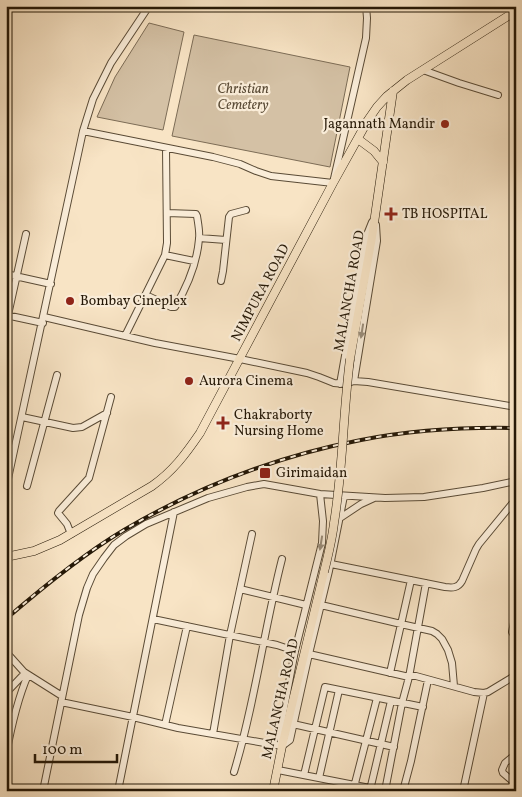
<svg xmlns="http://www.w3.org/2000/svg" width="522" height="797" font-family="Vollkorn,serif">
<rect width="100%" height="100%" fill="#f8e4c5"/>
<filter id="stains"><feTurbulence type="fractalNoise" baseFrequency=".004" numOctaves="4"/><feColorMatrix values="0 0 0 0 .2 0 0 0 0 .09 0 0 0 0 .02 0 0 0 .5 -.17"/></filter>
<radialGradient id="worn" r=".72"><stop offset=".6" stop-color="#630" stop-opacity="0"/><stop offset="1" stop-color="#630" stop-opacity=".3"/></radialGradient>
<path fill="#d4c1a5" stroke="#7c6c56" d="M149 23 184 32 163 130 97 117 115 77Z
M194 35 350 67 330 167 172 136Z"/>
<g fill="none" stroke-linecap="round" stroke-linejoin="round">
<g stroke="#5a4b36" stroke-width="8">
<path id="minor" d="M423 70 459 83 498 95
M83 131 213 157 240 164 256 171 271 176 333 183 366 38 367 18 366 6
M199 238 226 240
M165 255 194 261
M6 274 51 284
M221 281 223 271 229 217 231 214 246 210
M146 295 171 307H175C187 287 197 263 199 239 200 232 198 223 197 216L196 214 167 213
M6 315 43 323
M8 315 26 234
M44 317 155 343 240 359 307 373 319 377 334 383 345 384 354 381 368 382 516 407
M125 336 165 255 167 243 166 148
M354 381 377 241 376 225
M340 384 366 237 372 222
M22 417 73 428 82 427 107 413
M27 486 57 375
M6 488 83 131 93 99 111 63 149 6
M340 518 361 504 374 498
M71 534 67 524 58 513 59 511 89 478 111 397
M331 564 445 587C453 588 458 588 462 581L476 549 479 544 516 499
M240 589 306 605
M321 605 401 624 432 631 437 634 442 639 448 650 452 663 454 686
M516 613 512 632 516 638
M153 619 277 645 295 651
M6 652 24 672 62 696
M309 654 409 677 426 583
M390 673 411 580
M6 693 25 673
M61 702 133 717 178 728 282 746 290 740 309 654 329 571 344 496
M293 724 394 747
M165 725 187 626
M213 734 230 635 252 534
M282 745 279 735 295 651 322 543 323 521 320 494
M516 754 505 763 502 770 503 773 516 784
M6 755C11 728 17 700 28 675
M278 770 385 791 402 703 409 677 411 676H416L474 692 484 693 488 692 516 675
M234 772C255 703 264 629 282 559
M304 775 325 687 423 707
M319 778 339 690
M370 790 391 701
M43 791 79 615 87 588 93 574 104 558 114 545 126 536 146 524 208 498 247 487 264 484 320 494 385 498 424 497 483 488 516 481
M118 791 174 512
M353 791 377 698
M403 791 411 761 428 680
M463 791 484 693"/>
</g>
<g stroke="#251807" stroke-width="9">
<path id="major" d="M358 139 374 151 383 162
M350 359 372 237 393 91
M6 557 34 551 60 540 152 486C173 471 185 455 200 433L333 183 368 120 377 107 387 96 407 80 516 11
M273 791 282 746 324 572"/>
</g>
<use href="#minor" stroke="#faedd9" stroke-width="6"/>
<use href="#major" stroke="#f8e4c5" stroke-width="8"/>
<g stroke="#251807" stroke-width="4">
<path id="rail" d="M6 619C43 587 82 555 124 530 197 487 278 456 361 440 412 430 464 427 516 428"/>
</g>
<use href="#rail" stroke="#faedd9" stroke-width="2" stroke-dasharray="5.5" stroke-linecap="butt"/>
<g stroke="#251807" stroke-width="9" stroke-linecap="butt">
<path id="major-bridge" d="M324 572C328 556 332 540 334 523 343 469 343 413 350 359"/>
</g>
<use href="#major-bridge" stroke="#f8e4c5" stroke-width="8"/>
</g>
<defs><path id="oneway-solid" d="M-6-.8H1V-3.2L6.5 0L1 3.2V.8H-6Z" transform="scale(1.25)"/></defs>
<g fill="#9a8d7a">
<use href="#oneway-solid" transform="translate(362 331) rotate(99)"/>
<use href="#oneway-solid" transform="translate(321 543) rotate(99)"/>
</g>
<g fill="#8f2418" stroke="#faedd9" stroke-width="2">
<circle cx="445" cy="124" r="5"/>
<path d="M388.5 206.5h5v5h5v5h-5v5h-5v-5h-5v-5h5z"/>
<circle cx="70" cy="301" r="5"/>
<circle cx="189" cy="381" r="5"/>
<path d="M220.5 415.5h5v5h5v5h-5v5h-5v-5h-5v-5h5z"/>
<rect x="259" y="467" width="12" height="12" rx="2.5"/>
</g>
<g text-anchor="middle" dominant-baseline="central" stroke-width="4.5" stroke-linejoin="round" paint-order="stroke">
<g font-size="14" font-style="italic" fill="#5a4b36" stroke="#faedd9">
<text x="243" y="89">Christian<tspan x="243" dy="16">Cemetery</tspan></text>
</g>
<g font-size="14" fill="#251807" stroke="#faedd9" text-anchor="start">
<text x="435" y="124" text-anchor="end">Jagannath Mandir</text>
<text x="402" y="214">TB HOSPITAL</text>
<text x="80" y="301">Bombay Cineplex</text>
<text x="199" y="381">Aurora Cinema</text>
<text x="234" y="415">Chakraborty<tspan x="234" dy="16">Nursing Home</tspan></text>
<text x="276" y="473">Girimaidan</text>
</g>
<g font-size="14" fill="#251807" stroke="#faedd9">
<text transform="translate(350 291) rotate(-80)">MALANCHA ROAD</text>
<text transform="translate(261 293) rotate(-62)">NIMPURA ROAD</text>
<text transform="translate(281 699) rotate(-77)">MALANCHA ROAD</text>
</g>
</g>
<rect width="522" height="797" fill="none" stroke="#f8e4c5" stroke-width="25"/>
<rect x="8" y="8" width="507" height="782" fill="none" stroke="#251807" stroke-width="2.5"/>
<rect x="12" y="12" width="497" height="772" fill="none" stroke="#251807"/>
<path d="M35 754v8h82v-8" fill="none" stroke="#251807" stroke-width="2.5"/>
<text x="42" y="754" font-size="15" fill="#251807" stroke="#faedd9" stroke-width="4" paint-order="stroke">100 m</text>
<rect width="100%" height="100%" filter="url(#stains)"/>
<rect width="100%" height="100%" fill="url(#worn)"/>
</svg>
